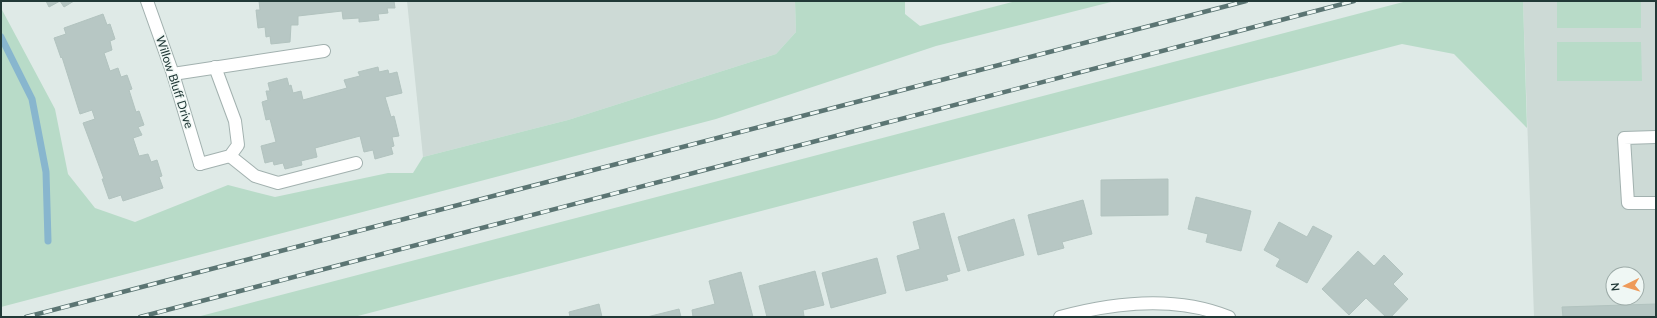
<svg xmlns="http://www.w3.org/2000/svg" width="1657" height="318" font-family="Lato,sans-serif">
  <style>
    .built { fill: #cddad6; fill-rule: evenodd }
    .green { fill: #b8dbc8 }
    .lines { fill: none; stroke-linecap: round; stroke-linejoin: round }
    .stream { stroke: #88b6ce; stroke-width: 7 }
    .building { fill: #b7c7c4; stroke: #b2c3bf }
    .lane-casing { stroke: #a2b1af; stroke-width: 14 }
    .street-casing { stroke: #a2b1af; stroke-width: 14 }
    .lane { stroke: #fff; stroke-width: 12 }
    .street { stroke: #fff; stroke-width: 12 }
    .rail-casing { stroke: #5b7573; stroke-width: 4.5 }
    .rail { stroke: #eff7f4; stroke-width: 3; stroke-dasharray: 9; stroke-linecap: butt }
    .labels { text-anchor: middle; dominant-baseline: central; stroke-width: 3; stroke-linejoin: round; paint-order: stroke }
    .street-label { font-size: 12px; fill: #213937; stroke: #eff7f4 }
  </style>
  <rect width="100%" height="100%" fill="#dfeae7"/>
  <g class="built">
    <path d="M407,1h388l1,31 -20,22 -208,66 -145,37z"/>
    <path d="M1523,1h133v316h-122zM1613,274h24v24h-24z"/>
  </g>
  <g class="green">
    <path d="M795,1h110v13l15,12 96,-25h99l-179,45 -220,73 -715,188v-299l54,101 13,65 27,34 40,14 93,-37 47,12 113,-24h25l10,-16 145,-37 208,-66 20,-22z"/>
    <path d="M1407,1h116l4,127 -73,-74 -52,-10 -1048,273h-157z"/>
    <rect x="1557" y="1" width="84" height="27"/>
    <path d="M1557,42h84l1,39h-85z"/>
  </g>
  <g class="lines">
    <path class="stream" d="M1,37l31,62 14,73 2,69"/>
  </g>
  <g class="building">
    <path d="M46,1h14l-11,6z"/>
    <path d="M60,1h14l-10,6z"/>
    <path d="M259,1h135l1,7h-8l1,5 -10,1 1,6 -20,2v-4l-16,1 -1,-8 -44,5v9h-7l-1,17 -19,2 -1,-8 -4,1 -1,-10 -7,1 -2,-18h4z"/>
    <path d="M103,14l4,11 3,-1 5,15 -5,2 2,9 -8,3 6,18 8,-3 3,9 6,-2 5,14 -3,1 7,22 3,-1 5,14 -6,2 4,8 -9,3 6,18 9,-2 3,8 6,-2 5,16 -3,1 4,11 -40,13 -2,-6 -12,4 -7,-20h2l-21,-56 12,-4 -3,-9 -12,4 -18,-57 -1,1 -7,-20 12,-4 -2,-6z"/>
    <path d="M378,67l1,5 9,-2 1,4 8,-2 5,21 -17,4 6,20 3,-1 5,20 -7,1 2,9 -3,1 2,7 -18,5 -2,-9 -9,2 -4,-16 -45,12 2,9 -16,4 1,4 -17,4 -2,-6 -9,2 -1,-4 -8,2 -4,-17 15,-4 -6,-23 -4,1 -4,-18 6,-2 -2,-9h4l-2,-8 19,-5 2,8 2,-1 2,8 8,-2 2,9 44,-12 -3,-8 16,-4 -2,-4z"/>
    <path d="M1168,179v36l-67,1v-36z"/>
    <path d="M1196,197l55,14 -10,40 -35,-9 2,-8 -20,-5z"/>
    <path d="M1083,200l9,34 -30,8 2,6 -26,7 -10,-40z"/>
    <path d="M944,213l16,58 -14,4 2,5 -42,11 -9,-35 23,-7 -7,-27z"/>
    <path d="M1014,219l10,36 -56,16 -10,-34z"/>
    <path d="M1279,222l28,15 6,-11 19,10 -25,47 -31,-17 4,-7 -16,-9z"/>
    <path d="M1358,251l16,15 10,-11 19,19 -10,10 15,15 -17,18h-5l-20,-19 -17,17 -27,-26z"/>
    <path d="M877,258l9,35 -55,15 -9,-35z"/>
    <path d="M815,271l9,34 -21,5 1,6 -3,1h-34l-8,-31z"/>
    <path d="M741,272l12,45h-60l-1,-7 23,-6 -6,-23z"/>
    <path d="M599,304l3,13h-32l-1,-5z"/>
    <path d="M1656,304v13h-93l-1,-10z"/>
    <path d="M679,309l2,8h-34z"/>
  </g>
  <g class="lines">
    <g class="lane-casing">
      <g id="lane">
        <path d="M173,74l151,-23"/>
        <path d="M1656,137l-32,1 4,65h28"/>
        <path d="M230,156l25,20 23,7 78,-20"/>
        <path d="M200,164l30,-8 8,-11 -3,-24 -20,-54"/>
      </g>
    </g>
    <g class="street-casing">
      <g id="street">
        <path d="M147,1l26,73 27,90"/>
        <path d="M1060,317c55,-15 115,-22 169,0"/>
      </g>
    </g>
    <use href="#lane" class="lane"/>
    <use href="#street" class="street"/>
    <g class="rail-casing">
      <g id="rail">
        <path d="M26,317l1220,-316"/>
        <path d="M140,317l1214,-316"/>
      </g>
    </g>
    <use href="#rail" class="rail"/>
  </g>
  <g class="labels">
    <g class="street-label">
      <text transform="translate(175 82) rotate(72)">Willow Bluff Drive</text>
    </g>
  </g>
  <rect width="1657" height="318" fill="none" stroke="#213937" stroke-width="4"/>
  <g transform="translate(1625 286) rotate(265)"><circle r="19" fill="#eff7f4" stroke="#9daba8"/>
  <path d="M0-3L7 15L0 10L-7 15Z" fill="#ee9a59"/>
  <text y="-6" font-size="11" font-weight="bold" text-anchor="middle" fill="#213937">N</text>
  </g>
</svg>
